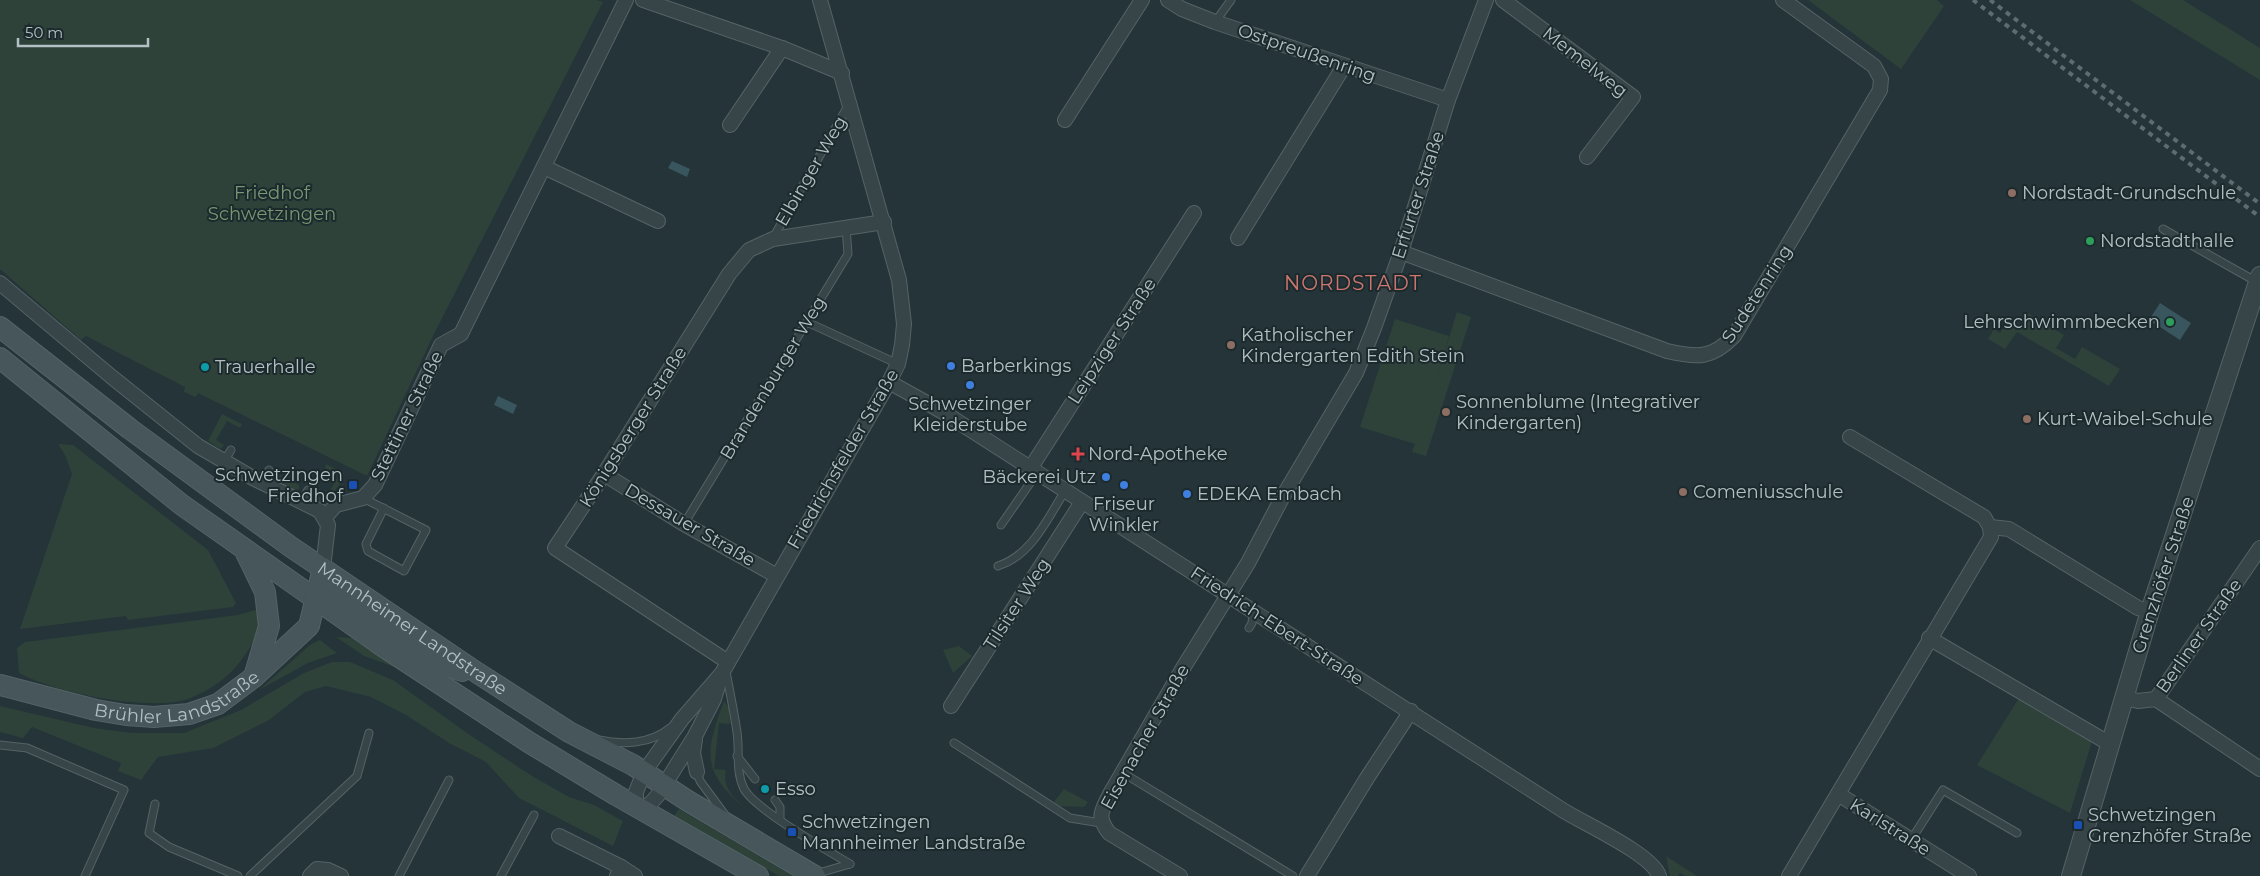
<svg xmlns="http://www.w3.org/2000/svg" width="2260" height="876" font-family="Montserrat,sans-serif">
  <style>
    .green { fill: #2e423a }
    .water { fill: #39565e }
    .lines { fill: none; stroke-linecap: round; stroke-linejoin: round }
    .service-casing { stroke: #556366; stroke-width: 9 }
    .minor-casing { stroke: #556366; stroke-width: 16 }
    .tertiary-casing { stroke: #556366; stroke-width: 20 }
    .secondary-casing { stroke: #556366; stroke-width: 22 }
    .service { stroke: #374549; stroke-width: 7 }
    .minor { stroke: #374549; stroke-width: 14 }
    .tertiary { stroke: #374549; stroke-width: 18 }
    .secondary { stroke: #46565b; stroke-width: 20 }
    .rail { stroke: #5c6c71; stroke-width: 4; stroke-dasharray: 5 5; stroke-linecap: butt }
    .education-dot { fill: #8d6e63; stroke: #1c2a2d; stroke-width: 2 }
    .leisure-dot { fill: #2e9e5b; stroke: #1c2a2d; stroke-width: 2 }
    .shop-dot { fill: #3f7fe0; stroke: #1c2a2d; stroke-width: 2 }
    .culture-dot { fill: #0f9aa8; stroke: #1c2a2d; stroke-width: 2 }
    .health-dot { fill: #e0444e; stroke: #1c2a2d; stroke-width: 2 }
    .transit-dot { fill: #1a4fb4; stroke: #1c2a2d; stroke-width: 2 }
    .labels { text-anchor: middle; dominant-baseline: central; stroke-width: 4; stroke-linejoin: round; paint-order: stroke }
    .street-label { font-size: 18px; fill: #b2c0c4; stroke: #1c2a2d }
    .park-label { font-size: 18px; fill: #789872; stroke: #1c2a2d }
    .poi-label { font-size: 18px; fill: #b2c0c4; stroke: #1c2a2d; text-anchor: start }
    .quarter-label { font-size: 20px; letter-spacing: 1px; fill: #cd7670; stroke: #1c2a2d }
  </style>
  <rect width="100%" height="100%" fill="#243438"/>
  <g class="green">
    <path d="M0,0h596l7,2 -169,332 -67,142 -159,-78 -10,-5 -2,4 -12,-5 1,-5 -99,-51 -5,4 -81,-71z"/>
    <path d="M1808,0h129l7,6 -43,63z"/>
    <path d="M2130,0h53l77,48v32z"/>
    <path d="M1457,312l14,5 -45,139 -14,-4 3,-8 -55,-17 35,-108 54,17 -15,50z"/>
    <path d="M2028,313l36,22 -8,13 19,11 7,-12 38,22 -11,17 -92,-54 -12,17 -17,-10 6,-10 6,4 8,-14 12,8z"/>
    <path d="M222,414l20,10 -2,4 -13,-7 -11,19 8,5 -3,4 -13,-8z"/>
    <path d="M58,444l15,1 135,105 28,53 -3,4 -105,13 -2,-4 -106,13 52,-155 -7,-19z"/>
    <path d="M326,464l18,9 -4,11 -16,20 -10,-6 2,-3 9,5 14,-25 -14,-7z"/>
    <path d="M274,473l25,12v5l-5,-1 -20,-10z"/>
    <path d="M259,609c2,22 -6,36 -19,53 -12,16 -30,28 -49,36 -39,15 -135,-5 -172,-25l-2,-25 8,-6 213,-27z"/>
    <path d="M336,637l16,1 45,30 -33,-12z"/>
    <path d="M320,640l17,13 -29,10 -49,27 51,-45z"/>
    <path d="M959,646l13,10 -19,17 -10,-23z"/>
    <path d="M332,662h18l43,18 74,53 65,43 37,21 25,8 29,16 -10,25 -94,-48 -33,-36 -37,-19 -43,-28 -35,-18 -45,-11 -21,6 -36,28 -56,28 -55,9 -17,23 -23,-9 3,-8 -89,-36 -9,11 -23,-6v-26l94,22 38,5h52l57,-23 63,-37z"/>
    <path d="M2019,698l74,40 -23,75 -93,-48z"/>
    <path d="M724,701l5,7 1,16 -11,-1 -5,46 12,1c-4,19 8,27 20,39 -45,-37 -41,-57 -22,-108z"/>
    <path d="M1064,789l24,13 -4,5 -24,-1 -6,-4z"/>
    <path d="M679,809l114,67h-14l-105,-60z"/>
    <path d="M1666,856l31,20h-11l-6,-3 -2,3h-8z"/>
  </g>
  <g class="water">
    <path d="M672,161l18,8 -3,8 -19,-9z"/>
    <path d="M2160,303l31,20 -11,17 -31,-20z"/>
    <path d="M498,396l19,9 -4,9 -19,-9z"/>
  </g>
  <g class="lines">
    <g class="service-casing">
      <g id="service">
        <path d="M1215,22l16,-22"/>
        <path d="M2163,229l94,53"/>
        <path d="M773,238l76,-134"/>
        <path d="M807,322l91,42"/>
        <path d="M224,461l7,-11"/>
        <path d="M263,483l6,-13"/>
        <path d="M363,498l63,32 -22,41 -36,-20 -2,-7 18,-36"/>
        <path d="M301,502l7,-12"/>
        <path d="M684,524l164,-270 -2,-27"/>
        <path d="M1001,525l36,-52"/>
        <path d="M998,566c34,-11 49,-47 67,-75"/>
        <path d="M1249,628l3,-5 1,-10"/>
        <path d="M726,672c4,20 8,40 11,60 3,20 -2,38 7,57 12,21 83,61 106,75"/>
        <path d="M599,740c24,5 52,4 71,-12"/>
        <path d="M954,743l116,75 31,5"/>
        <path d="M0,745l27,3 97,42 -39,86"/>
        <path d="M737,756l18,23"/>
        <path d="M697,772l3,9 25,34"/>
        <path d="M1123,773l170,103"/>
        <path d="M775,800l5,7v13"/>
        <path d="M155,804l-6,29 20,14 69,29"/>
        <path d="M1911,840l32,-50 74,43"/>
        <path d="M815,874l35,-10"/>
        <path d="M250,876l107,-100 12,-43"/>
        <path d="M399,876l50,-96"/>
        <path d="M501,876l33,-61"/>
      </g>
    </g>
    <g class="minor-casing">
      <g id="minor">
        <path d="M643,0l139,48 60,25"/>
        <path d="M1168,0l14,9 33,13 233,78"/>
        <path d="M1503,0l130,97 -46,60"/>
        <path d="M1065,120l77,-120"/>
        <path d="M730,125l52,-77"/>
        <path d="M544,167l114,54"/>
        <path d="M1238,238l106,-172"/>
        <path d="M1401,252l266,99c30,7 45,8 67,-15l146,-246 1,-11 -7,-13 -91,-66"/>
        <path d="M0,283l113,95 85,68 55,32 67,33 8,14 -5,43"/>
        <path d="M889,382l54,30 621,399c21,13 89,44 95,65"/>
        <path d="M1030,469l164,-256"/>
        <path d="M604,474l80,50 93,52"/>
        <path d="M325,517l11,-12 27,-7 12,-13 66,-140 20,-11 165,-334"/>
        <path d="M1990,527l19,2 129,79 12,3"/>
        <path d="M1929,638l181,106"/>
        <path d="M728,662l-173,-114 49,-74 125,-200 20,-24 24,-11 111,-17"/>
        <path d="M2125,698l13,3 18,-2 104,70"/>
        <path d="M2156,699l104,-151"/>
        <path d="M951,706l131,-204"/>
        <path d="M695,739l-2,14 4,19"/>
        <path d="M1838,794l131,82"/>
        <path d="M636,806v-14l8,-20 38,-53 40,-46 167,-291 9,-18 4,-19 2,-21 -5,-44 -79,-280"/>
        <path d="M640,809l10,-5 8,-9 37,-59 19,-37 7,-23"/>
        <path d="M559,836l62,31 -4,9"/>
        <path d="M621,867l14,9"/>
        <path d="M310,876l7,-7 11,1 13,6"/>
        <path d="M1180,876l-71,-43c-13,-17 -7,-22 1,-39l73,-126 65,-105 34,-65 74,-125 18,-45 27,-76 47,-152 38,-100"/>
        <path d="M1307,876l60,-98 44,-67"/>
        <path d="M1789,876l202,-339 -1,-10 -6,-10 -134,-80"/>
      </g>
    </g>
    <g class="tertiary-casing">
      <path id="tertiary" d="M2071,876l79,-265 110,-335"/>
    </g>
    <g class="secondary-casing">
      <g id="secondary">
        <path id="s1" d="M0,327l130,102 161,118 185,125 93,60 64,33 55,36 127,75"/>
        <path d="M0,358l182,147 202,142 146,96 86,52 142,81"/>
        <path d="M246,553l19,39 4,34 -15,51"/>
        <path d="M314,599l22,-4 98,66 28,10"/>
        <path id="s2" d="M0,685l96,25 30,5 28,2 35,-3 29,-10 36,-27 55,-51 14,-58"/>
      </g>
    </g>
    <use href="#service" class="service"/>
    <use href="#minor" class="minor"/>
    <use href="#tertiary" class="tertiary"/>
    <use href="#secondary" class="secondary"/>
    <g class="rail">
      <path d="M1973,0l287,217"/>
      <path d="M1990,0l270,204"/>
    </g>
  </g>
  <g class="education-dot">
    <circle cx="2012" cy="193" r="5"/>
    <circle cx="1231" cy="345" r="5"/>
    <circle cx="1446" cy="412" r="5"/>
    <circle cx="2027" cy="419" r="5"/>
    <circle cx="1683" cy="492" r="5"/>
  </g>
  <g class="leisure-dot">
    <circle cx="2090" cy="241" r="5"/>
    <circle cx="2170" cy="322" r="5"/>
  </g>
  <g class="shop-dot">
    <circle cx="951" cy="366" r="5"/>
    <circle cx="970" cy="385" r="5"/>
    <circle cx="1106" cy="477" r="5"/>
    <circle cx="1124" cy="485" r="5"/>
    <circle cx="1187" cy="494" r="5"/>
  </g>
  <g class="culture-dot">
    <circle cx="205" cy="367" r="5"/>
    <circle cx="765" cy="789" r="5"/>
  </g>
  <path class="health-dot" d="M1075.5 446.5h5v5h5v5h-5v5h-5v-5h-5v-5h5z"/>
  <g class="transit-dot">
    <rect x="348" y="480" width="10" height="10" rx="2.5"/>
    <rect x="2073" y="820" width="10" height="10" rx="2.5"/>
    <rect x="787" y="827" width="10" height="10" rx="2.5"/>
  </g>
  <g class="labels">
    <g class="street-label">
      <text transform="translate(1307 53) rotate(19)">Ostpreußenring</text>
      <text transform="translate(1585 62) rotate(38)">Memelweg</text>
      <text transform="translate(811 171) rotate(-60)">Elbinger Weg</text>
      <text transform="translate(1418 195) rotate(-72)">Erfurter Straße</text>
      <text transform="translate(1757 294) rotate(-57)">Sudetenring</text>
      <text transform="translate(1112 341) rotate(-57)">Leipziger Straße</text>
      <text transform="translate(773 378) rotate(-59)">Brandenburger Weg</text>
      <text transform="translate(407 416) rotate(-64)">Stettiner Straße</text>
      <text transform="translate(633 427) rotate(-58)">Königsberger Straße</text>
      <text transform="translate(843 459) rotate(-60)">Friedrichsfelder Straße</text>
      <text transform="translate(690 525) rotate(30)">Dessauer Straße</text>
      <text transform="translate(2163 575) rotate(-72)">Grenzhöfer Straße</text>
      <text transform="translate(1017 604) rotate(-57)">Tilsiter Weg</text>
      <text stroke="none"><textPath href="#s1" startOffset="511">Mannheimer Landstraße</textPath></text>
      <text transform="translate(1277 626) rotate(33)">Friedrich-Ebert-Straße</text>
      <text transform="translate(2199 636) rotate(-55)">Berliner Straße</text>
      <text stroke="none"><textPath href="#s2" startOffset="185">Brühler Landstraße</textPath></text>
      <text transform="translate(1145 737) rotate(-61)">Eisenacher Straße</text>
      <text transform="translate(1890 827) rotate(32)">Karlstraße</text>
    </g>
    <g class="park-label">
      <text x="272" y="193">Friedhof<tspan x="272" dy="21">Schwetzingen</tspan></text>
    </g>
    <g class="poi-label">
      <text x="2022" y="193">Nordstadt-Grundschule</text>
      <text x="2100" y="241">Nordstadthalle</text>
      <text x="2160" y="322" text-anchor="end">Lehrschwimmbecken</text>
      <text x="1241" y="335">Katholischer<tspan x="1241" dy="21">Kindergarten Edith Stein</tspan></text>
      <text x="961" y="366">Barberkings</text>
      <text x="215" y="367">Trauerhalle</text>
      <text x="1456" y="402">Sonnenblume (Integrativer<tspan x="1456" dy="21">Kindergarten)</tspan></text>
      <text x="970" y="404" text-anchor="middle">Schwetzinger<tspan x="970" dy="21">Kleiderstube</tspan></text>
      <text x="2037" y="419">Kurt-Waibel-Schule</text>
      <text x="1088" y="454">Nord-Apotheke</text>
      <text x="343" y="475" text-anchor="end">Schwetzingen<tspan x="343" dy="21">Friedhof</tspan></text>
      <text x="1096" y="477" text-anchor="end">Bäckerei Utz</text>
      <text x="1693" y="492">Comeniusschule</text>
      <text x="1197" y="494">EDEKA Embach</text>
      <text x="1124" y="504" text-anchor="middle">Friseur<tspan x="1124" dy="21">Winkler</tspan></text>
      <text x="775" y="789">Esso</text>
      <text x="2088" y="815">Schwetzingen<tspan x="2088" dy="21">Grenzhöfer Straße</tspan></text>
      <text x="802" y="822">Schwetzingen<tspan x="802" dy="21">Mannheimer Landstraße</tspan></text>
    </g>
    <g class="quarter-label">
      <text x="1353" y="283">NORDSTADT</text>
    </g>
  </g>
  <path d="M18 38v8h130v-8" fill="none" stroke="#b2c0c4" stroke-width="2.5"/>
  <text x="25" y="38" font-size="15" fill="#b2c0c4" stroke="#1c2a2d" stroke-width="4" paint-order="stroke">50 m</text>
</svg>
